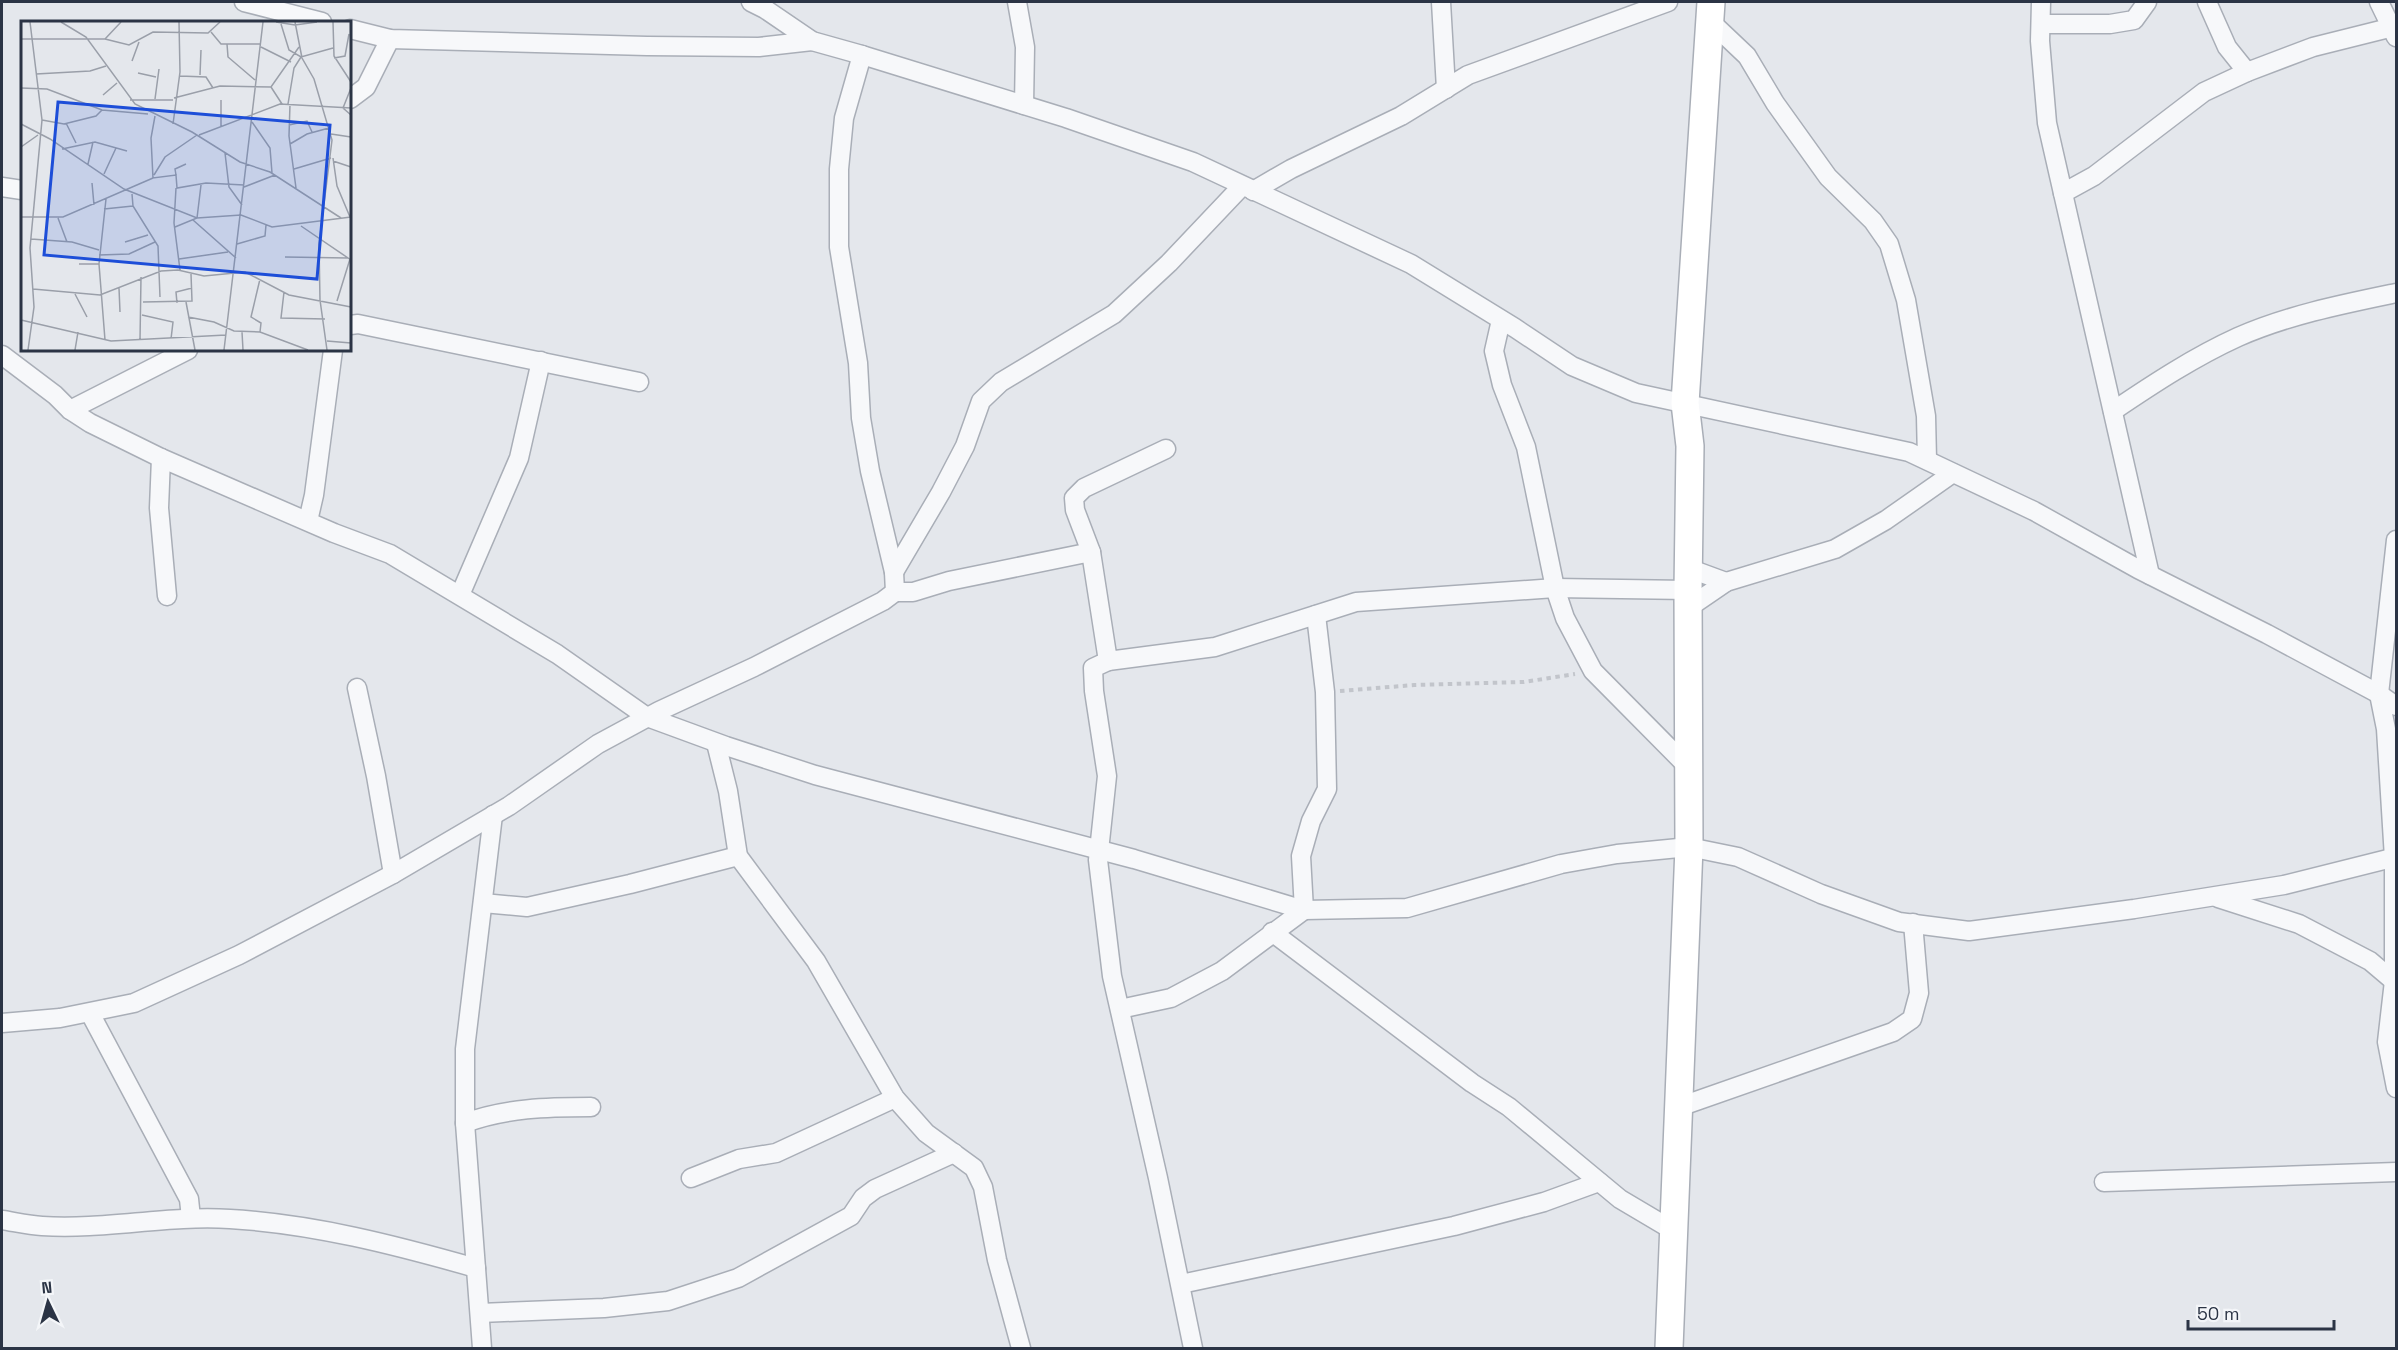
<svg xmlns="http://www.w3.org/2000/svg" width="2398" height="1350" font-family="'Space Grotesk',sans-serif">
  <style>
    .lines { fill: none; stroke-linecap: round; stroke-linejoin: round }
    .street-casing { stroke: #a9aeb7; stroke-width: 21 }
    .secondary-casing { stroke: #a9aeb7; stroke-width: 30 }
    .path { stroke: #c2c5cb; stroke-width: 4; stroke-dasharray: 4.5 4.5; stroke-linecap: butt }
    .street { stroke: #f7f8fa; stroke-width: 18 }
    .secondary { stroke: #fff; stroke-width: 27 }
    .inset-road { fill: none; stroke: #9a9fa9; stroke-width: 1.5 }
    .view { fill: #1d4ed8; fill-opacity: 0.15; stroke: #1d4ed8; stroke-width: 3 }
    .inset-edge { fill: none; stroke: #2b3445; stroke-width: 3 }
  </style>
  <rect width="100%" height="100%" fill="#e4e7ec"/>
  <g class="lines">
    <g class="street-casing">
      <g id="street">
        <path d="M244,2l78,20"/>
        <path d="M751,2l14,7 47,32 50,14 204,63 127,44 218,102 104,64 57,38 64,27 273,59 125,59 104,58 129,65 112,60 17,12"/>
        <path d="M1017,2l8,45 -1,58"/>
        <path d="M1441,2l5,87"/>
        <path d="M2041,2l-1,39 7,82 103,452"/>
        <path d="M2207,2l20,45 20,25"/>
        <path d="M2379,2l17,35"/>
        <path d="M1710,21l37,35 28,47 53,74 45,44 16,23 17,56 20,116 1,44"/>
        <path d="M2041,24h69l24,-4 13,-18"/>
        <path d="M350,29l40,10 257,7 112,1 53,-6"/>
        <path d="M862,55l-18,63 -5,51v78l19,116 3,55 9,53 24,101 1,20h18l36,-11 142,-29 17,109 107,-14 141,-45 199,-14 133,2"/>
        <path d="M350,99l16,-12 24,-48"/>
        <path d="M2,187l20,3"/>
        <path d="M1253,191l38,-22 110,-53 67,-41 200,-73"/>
        <path d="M2063,193l31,-17 110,-84 43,-20 66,-25 80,-20"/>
        <path d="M1501,320l-7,31 8,34 24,62 29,141 10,30 28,53 98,99"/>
        <path d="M350,325l8,-1 281,58"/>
        <path d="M2,355l53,40 15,15 20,13 71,35 173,75 56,21 167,100 90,63 79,29 89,29 319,84 170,51 103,-2 154,-44 56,-10 72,-7 49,10 83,37 78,28 70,9 165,-22 150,-24 112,-28"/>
        <path d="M70,410l118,-60"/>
        <path d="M2113,411c40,-27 81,-54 125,-74 50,-22 105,-33 158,-44"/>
        <path d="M161,458l-2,50 8,88"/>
        <path d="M308,521l6,-26 19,-145"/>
        <path d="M2396,540l-17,154 7,35 8,129v123l-7,61 9,46"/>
        <path d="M1091,552l-16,-42 -1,-12 10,-10 82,-39"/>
        <path d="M1688,568l38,14"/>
        <path d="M894,572l47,-80 24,-46 16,-45 20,-19 113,-68 55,-51 73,-77"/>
        <path d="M460,595l59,-137 22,-97"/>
        <path d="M1688,608l38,-26 109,-33 51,-29 67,-47"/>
        <path d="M1108,661l-15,7 1,23 13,85 -9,84 14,116 46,202 35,170"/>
        <path d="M357,688l19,88 17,98"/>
        <path d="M716,743l12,48 10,65 78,105 79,137 31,35 48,35 9,19 14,73 24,88"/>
        <path d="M2218,898l81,26 71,37 26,22"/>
        <path d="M483,903l44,4 103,-23 108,-28"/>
        <path d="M1272,932l200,151 37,24 111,92 54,32"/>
        <path d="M1120,1009l51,-11 51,-27 82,-61 -3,-54 10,-35 16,-32 -2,-97 -9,-77"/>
        <path d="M90,1013l99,186 2,19"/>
        <path d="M2,1023l58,-5 74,-15 105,-48 154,-81 116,-68 89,-62 61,-33 95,-44 129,-66 12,-9"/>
        <path d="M1679,1107l214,-75 19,-13 7,-26 -6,-70"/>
        <path d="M465,1123c40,-15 83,-16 126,-16"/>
        <path d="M691,1178l48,-19 37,-6 119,-55"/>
        <path d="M2104,1182l292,-10"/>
        <path d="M2,1220c13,2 27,5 40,6 63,4 125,-11 188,-7 84,5 165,26 246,49"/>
        <path d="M1181,1284l273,-58 90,-24 55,-20"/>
        <path d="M480,1313l124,-5 64,-7 70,-23 113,-62 12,-18 12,-9 79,-36"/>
        <path d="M482,1348l-17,-225v-74l28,-234"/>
      </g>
    </g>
    <g class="secondary-casing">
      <path id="secondary" d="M1669,1348l20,-501 -1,-257 2,-144 -5,-43 26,-401"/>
    </g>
    <path class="path" d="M1340,691l74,-6 110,-3 51,-8"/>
    <use href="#street" class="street"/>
    <use href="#secondary" class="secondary"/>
  </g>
  <g transform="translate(21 21)">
    <rect width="330" height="330" fill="#e4e7ec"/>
    <path class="inset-road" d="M40,1l25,15 49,67 57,28 48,30 30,10 71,46M255,1l19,3 22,-3M274,1l7,36 12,21 18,61 -13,104 1,56 7,50M312,1l1,34 17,26M260,3l8,26 12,7 32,-9M190,11l10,12h40M0,18h84l16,-17M84,18l24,6 24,-13 55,1 12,-11M206,23l1,13 27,23M240,26l30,15M313,37l11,-2 4,-22M111,40l7,-19M117,52l18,4M15,53l54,-3 16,-5M179,54l1,-25M159,55l26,1 7,11M250,66l11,17M0,67l26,1 55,21 46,4M330,67l-8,20 8,7M82,74l14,-12M153,77l46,-12 51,1 28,-40M134,78l4,-30M109,79h43M267,83l6,-36 7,-11M269,83l-1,32 7,52M134,95l-4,22 2,40 23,-3 1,13 29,-5 38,2M21,99l22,4 32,-8 6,-6M231,101l18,26 2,25M45,102l10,20M0,103l29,15 74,50 73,29 44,-3 31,12 79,-10M152,103l7,-52 -1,-50M268,104l18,-4 5,11M200,105v-26M310,113l20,3M178,114l81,-31 71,4M269,123l17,-10 22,-6M0,126l17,-12M41,128l33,-7 32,9M204,132l4,34 13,18M312,137l4,28 13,31M312,140l18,6M67,143l5,-22M273,148l37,-11M83,153l12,-26M133,154l11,-18 32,-22M155,154l-1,-6 11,-5M71,162l2,22M223,166l31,-12M155,167l-2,35 6,47M111,173l1,12 25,40 2,51M83,188l29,-3M0,196h42l90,-39M37,197l9,24M172,199l43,38M280,205l50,34M154,206l22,-9 4,-33M10,218l41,3 27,8M104,221l23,-7M216,223l28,-8 1,-11M78,234l30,-1 26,-12M264,236l63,1M158,238l49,-7M58,243h20M239,258l-9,38 10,6 -1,9M98,267l1,24M12,268l67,6 61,-24 17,-1 26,6 41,-4 44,23 62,12M263,271l-3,26 44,1M54,273l12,23M316,280l13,-42M122,281l49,-1 -1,-27M165,281l9,48M156,282l-1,-11 16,-4M121,294l31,7 -2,17M167,296l26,5 20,9 26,1 48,18M0,299l90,21 115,-6M221,311l1,18M84,319l-6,-76 7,-65M119,319l1,-63M306,320l24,2M7,329l6,-43 -4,-59 12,-128 -12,-98M54,329l3,-18M203,329l39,-328"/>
    <path class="view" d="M37,81l272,23 -13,154 -273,-24z"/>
    <rect width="330" height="330" class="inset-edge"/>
  </g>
  <rect width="2398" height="1350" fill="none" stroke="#2b3445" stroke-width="6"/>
  <g transform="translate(48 1302) rotate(355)" stroke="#f4f6f9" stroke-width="4.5" paint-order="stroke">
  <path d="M0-4.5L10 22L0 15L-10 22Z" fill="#2b3445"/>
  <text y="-9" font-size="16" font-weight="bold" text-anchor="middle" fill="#2b3445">N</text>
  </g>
  <path d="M2188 1320v9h146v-9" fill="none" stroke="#2b3445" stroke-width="3"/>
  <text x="2197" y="1320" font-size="18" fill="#2b3445" stroke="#f4f6f9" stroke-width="4.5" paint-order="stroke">50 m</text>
</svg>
